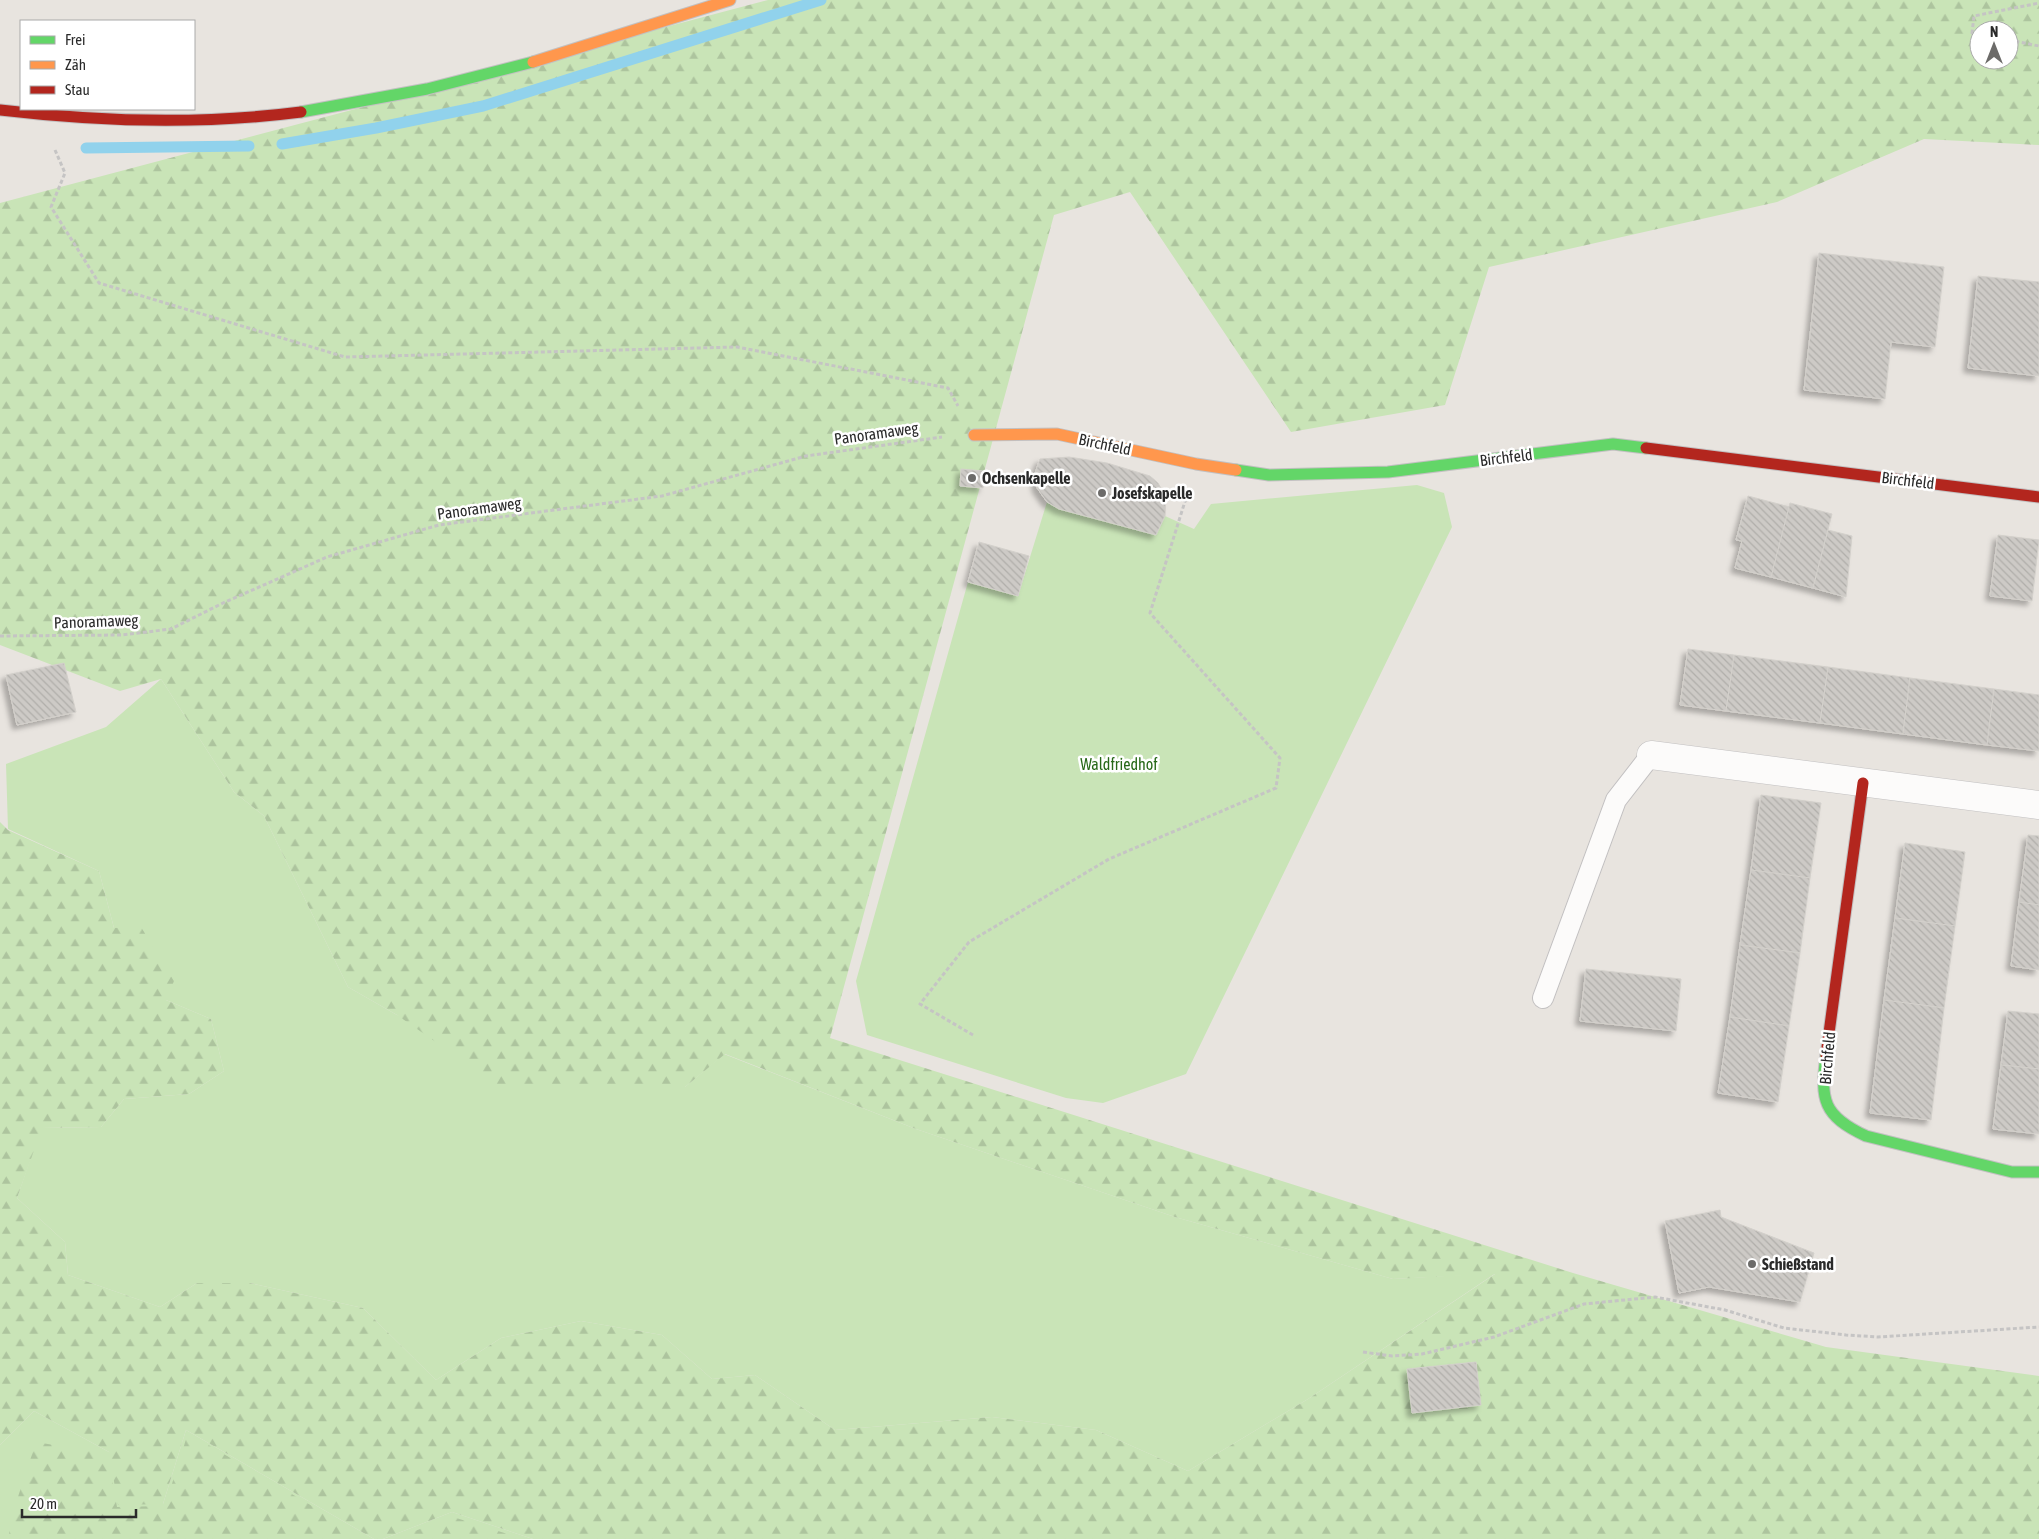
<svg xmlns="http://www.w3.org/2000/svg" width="2039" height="1539" font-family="'Asap Condensed',sans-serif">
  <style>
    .grass { fill: #c9e4b7 }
    .forest { fill: url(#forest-firs); fill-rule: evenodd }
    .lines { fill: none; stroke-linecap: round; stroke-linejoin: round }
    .stream { stroke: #91d2ec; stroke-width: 11 }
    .building { fill: url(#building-back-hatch); stroke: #d3d0cb; filter: url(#shadow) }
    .lane-casing { stroke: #c2c0c1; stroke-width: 22 }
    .street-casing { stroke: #c2c0c1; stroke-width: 29 }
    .fast-casing { stroke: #c2c0c1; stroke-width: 13 }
    .slow-casing { stroke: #c2c0c1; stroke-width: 13 }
    .jam-casing { stroke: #c2c0c1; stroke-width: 13 }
    .path { stroke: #c5c4c4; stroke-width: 3; stroke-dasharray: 4 2.5; stroke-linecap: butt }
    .lane { stroke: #fcfbfa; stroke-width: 20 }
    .street { stroke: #fcfbfa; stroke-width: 28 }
    .fast { stroke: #63d668; stroke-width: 11 }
    .slow { stroke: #ff974d; stroke-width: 11 }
    .jam { stroke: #b3261e; stroke-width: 11 }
    .poi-dot { fill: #6c6b69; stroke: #fff; stroke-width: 2 }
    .labels { text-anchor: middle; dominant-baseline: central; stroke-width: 5; stroke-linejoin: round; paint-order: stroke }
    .street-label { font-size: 16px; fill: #2a2a2a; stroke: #fff }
    .poi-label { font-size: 16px; font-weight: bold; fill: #2a2a2a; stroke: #fff; text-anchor: start }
    .park-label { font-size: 16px; fill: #276818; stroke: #fff }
  </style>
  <defs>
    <pattern id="forest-firs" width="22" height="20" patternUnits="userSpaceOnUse" patternTransform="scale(1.25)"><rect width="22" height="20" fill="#c9e4b7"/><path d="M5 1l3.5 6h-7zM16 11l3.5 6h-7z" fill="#adc49e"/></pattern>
    <pattern id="building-back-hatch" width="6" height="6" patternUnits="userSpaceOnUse" patternTransform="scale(1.25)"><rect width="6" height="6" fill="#cdcac6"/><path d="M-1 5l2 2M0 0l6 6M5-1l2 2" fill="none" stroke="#b0aeaa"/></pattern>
    <filter id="shadow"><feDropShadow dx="-4.5" dy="4.5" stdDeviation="2.5" flood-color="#0004"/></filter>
  </defs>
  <rect width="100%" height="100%" fill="#e8e4df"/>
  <g class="grass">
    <path d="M1417,485l27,8 8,34 -266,547 -83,29 -37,-5 -199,-63 -11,-54 112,-399 50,14 29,-94 118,14 29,13 17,-25z"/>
    <path d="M161,679l73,113 30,24 84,171 49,28 288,72 39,-33 192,75 259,88 218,62 103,-6 -188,126 -120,72 -92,-41 -104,-13 -157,13 -80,-55 -43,4 -50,-44 -81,-14 -80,17 -65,42 -73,-72 -113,-25h-53l-37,24 -92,-32 -3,-33 -48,-44 24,-70 60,-1 23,-28 65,-5 35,-23 -13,-52 -45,-19 -52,-72 -15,-57 -91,-42 -2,-65 100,-37z"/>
    <path d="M34,1411l75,41 54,52 23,-74 188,109h-374v-94z"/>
    <path d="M452,1512l81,27h-150z"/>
  </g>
  <g class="forest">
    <path d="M768,0h1271v145l-115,-6 -147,63 -288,65 -44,138 -154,27 -161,-240 -76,23 -224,823 743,235 253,74 213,29v163h-1506l-81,-27 -69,27h-9l-188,-109 -23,74 -45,1 -9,-53 -75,-41 -34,34v-623l8,8 91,41 15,57 27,-1 33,54 -8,19 45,19 13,52 -35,23 -65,5 -23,28 -59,1 -25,70 48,44 3,33 92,32 37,-24h53l113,25 73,72 65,-42 80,-17 81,14 50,44 43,-4 80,55 157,-13 104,13 92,41 120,-72 187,-125 -102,5 -218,-62 -259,-88 -191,-75 -40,33 -189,-3 -99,-69 -49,-28 -84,-171 -30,-24 -73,-113 -41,12 -120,-46v-442zM1979,30h30v30h-30z"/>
    <path d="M188,1433l180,106h-360l6,-30 22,-67 71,12 10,53 48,-1z"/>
    <path d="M453,1517l71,22h-131z"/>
  </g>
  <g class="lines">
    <g class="stream">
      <path d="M282,144l94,-16 107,-22 338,-106"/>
      <path d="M86,148l163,-2"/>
    </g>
  </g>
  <g class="building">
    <path d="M1819,253l125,14 -9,80 -44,-5 -6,57 -81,-9z"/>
    <path d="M1978,276l61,6v94l-71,-8z"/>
    <path d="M1069,457l38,6 43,13 8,7 8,14 -1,19 -9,19 -97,-26 -12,-7 -10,-14 -2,-15 5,-14z"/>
    <path d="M961,469l23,2 -1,17 -23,-2z"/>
    <path d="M1748,496l42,11 -19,70 -36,-9 7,-27 -6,-1z"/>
    <path d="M1790,503l42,11 -19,74 -42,-11z"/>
    <path d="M1828,530l24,6 -6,61 -33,-9z"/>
    <path d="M1998,535l41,5 -7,61 -42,-5z"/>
    <path d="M979,542l50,14 -11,40 -50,-14z"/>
    <path d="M1688,649l46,6 -8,56 -46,-6z"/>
    <path d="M1734,655l94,12 -8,56 -94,-12z"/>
    <path d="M64,663l12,49 -59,13 -11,-50z"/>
    <path d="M1828,667l82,11 -7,56 -83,-11z"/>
    <path d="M1910,678l84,11 -7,56 -84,-11z"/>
    <path d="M1994,689l45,6v56l-52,-6z"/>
    <path d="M1761,795l60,8 -11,75 -59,-8z"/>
    <path d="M2028,835l11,1v69l-20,-3z"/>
    <path d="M1905,843l60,9 -10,74 -60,-8z"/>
    <path d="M1751,870l59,8 -10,75 -60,-8z"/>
    <path d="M2019,902l20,3v65l-28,-4z"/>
    <path d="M1895,918l60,8 -11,82 -60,-8z"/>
    <path d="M1740,945l60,8 -11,73 -59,-9z"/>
    <path d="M1586,969l95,10 -5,52 -96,-10z"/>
    <path d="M1884,1000l60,8 -13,112 -61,-7z"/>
    <path d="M2008,1011l31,3v55l-38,-4z"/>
    <path d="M1730,1017l59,9 -11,76 -60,-9z"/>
    <path d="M2001,1065l38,4v65l-46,-5z"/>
    <path d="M1720,1210l1,7 93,36 -14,49 -91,-15 -30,6 -14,-72z"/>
    <path d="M1476,1362l5,43 -69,8 -5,-44z"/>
  </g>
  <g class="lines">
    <g class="lane-casing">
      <path id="lane" d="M1543,998l73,-198 35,-45"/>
    </g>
    <g class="street-casing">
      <path id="street" d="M1651,755l388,50"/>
    </g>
    <g class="fast-casing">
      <g id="fast">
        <path d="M301,112l126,-23 106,-27"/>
        <path d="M1236,470l33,5 119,-3 225,-28 33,4"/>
        <path d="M1826,1055c-6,45 -3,61 40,81l146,36h27"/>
      </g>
    </g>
    <g class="slow-casing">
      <g id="slow">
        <path d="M533,62l197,-62"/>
        <path d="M974,435l83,-1 139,30 40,6"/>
      </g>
    </g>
    <g class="jam-casing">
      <g id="jam">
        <path d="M0,110c101,12 200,15 301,2"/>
        <path d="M1646,448l393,49"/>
        <path d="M1826,1055l37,-272"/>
      </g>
    </g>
    <g class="path">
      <path d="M1979,34l-7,-1 2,-17 65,-13"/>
      <path d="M2009,40l30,6"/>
      <path d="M55,150l10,23 -14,34 48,76 246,74 392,-10 211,41 10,18"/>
      <path d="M0,636l122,-1 49,-6 52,-26 104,-46 112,-32 223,-29 144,-40 136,-19"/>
      <path d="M973,1035l-53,-31 49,-62 140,-83 167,-71 4,-30 -130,-145 37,-118"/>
      <path d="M1363,1352l29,4 30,-2 72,-17 90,-33 71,-7 70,13 59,18 62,7 32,2 161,-10"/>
    </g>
    <use href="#lane" class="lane"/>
    <use href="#street" class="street"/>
    <use href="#fast" class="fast"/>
    <use href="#slow" class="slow"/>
    <use href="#jam" class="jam"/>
  </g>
  <g class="poi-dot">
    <circle cx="972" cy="478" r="5"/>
    <circle cx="1102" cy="493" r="5"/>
    <circle cx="1752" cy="1264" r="5"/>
  </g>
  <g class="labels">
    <g class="street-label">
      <text transform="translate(876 433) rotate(-8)">Panoramaweg</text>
      <text transform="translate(1105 444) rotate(12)">Birchfeld</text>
      <text transform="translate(1506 457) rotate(-7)">Birchfeld</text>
      <text transform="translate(1908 480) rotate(7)">Birchfeld</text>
      <text transform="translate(479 508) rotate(-8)">Panoramaweg</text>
      <text transform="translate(96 621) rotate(-2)">Panoramaweg</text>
      <text transform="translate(1827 1058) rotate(-85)">Birchfeld</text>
    </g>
    <g class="poi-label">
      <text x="982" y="478">Ochsenkapelle</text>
      <text x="1112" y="493">Josefskapelle</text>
      <text x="1762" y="1264">Schießstand</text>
    </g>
    <g class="park-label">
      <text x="1119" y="764">Waldfriedhof</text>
    </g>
  </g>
  <rect x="20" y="20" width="175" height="90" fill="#ffffff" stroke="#aaaaaa"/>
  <rect x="30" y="36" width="25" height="8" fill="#63d668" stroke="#aaaaaa"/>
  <text x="65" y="45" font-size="15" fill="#2a2a2a">Frei</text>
  <rect x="30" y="61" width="25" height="8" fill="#ff974d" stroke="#aaaaaa"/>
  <text x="65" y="70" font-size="15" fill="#2a2a2a">Zäh</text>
  <rect x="30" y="86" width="25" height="8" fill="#b3261e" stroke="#aaaaaa"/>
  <text x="65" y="95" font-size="15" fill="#2a2a2a">Stau</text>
  <g transform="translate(1994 45)"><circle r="24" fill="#ffffff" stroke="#aaaaaa"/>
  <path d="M0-4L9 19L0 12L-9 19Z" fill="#6c6b69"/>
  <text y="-8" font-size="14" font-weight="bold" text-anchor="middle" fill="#2a2a2a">N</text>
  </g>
  <path d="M22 1509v8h114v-8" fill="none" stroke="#2a2a2a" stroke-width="2.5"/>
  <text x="30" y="1509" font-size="15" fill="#2a2a2a" stroke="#ffffff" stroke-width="4" paint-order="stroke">20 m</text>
</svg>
